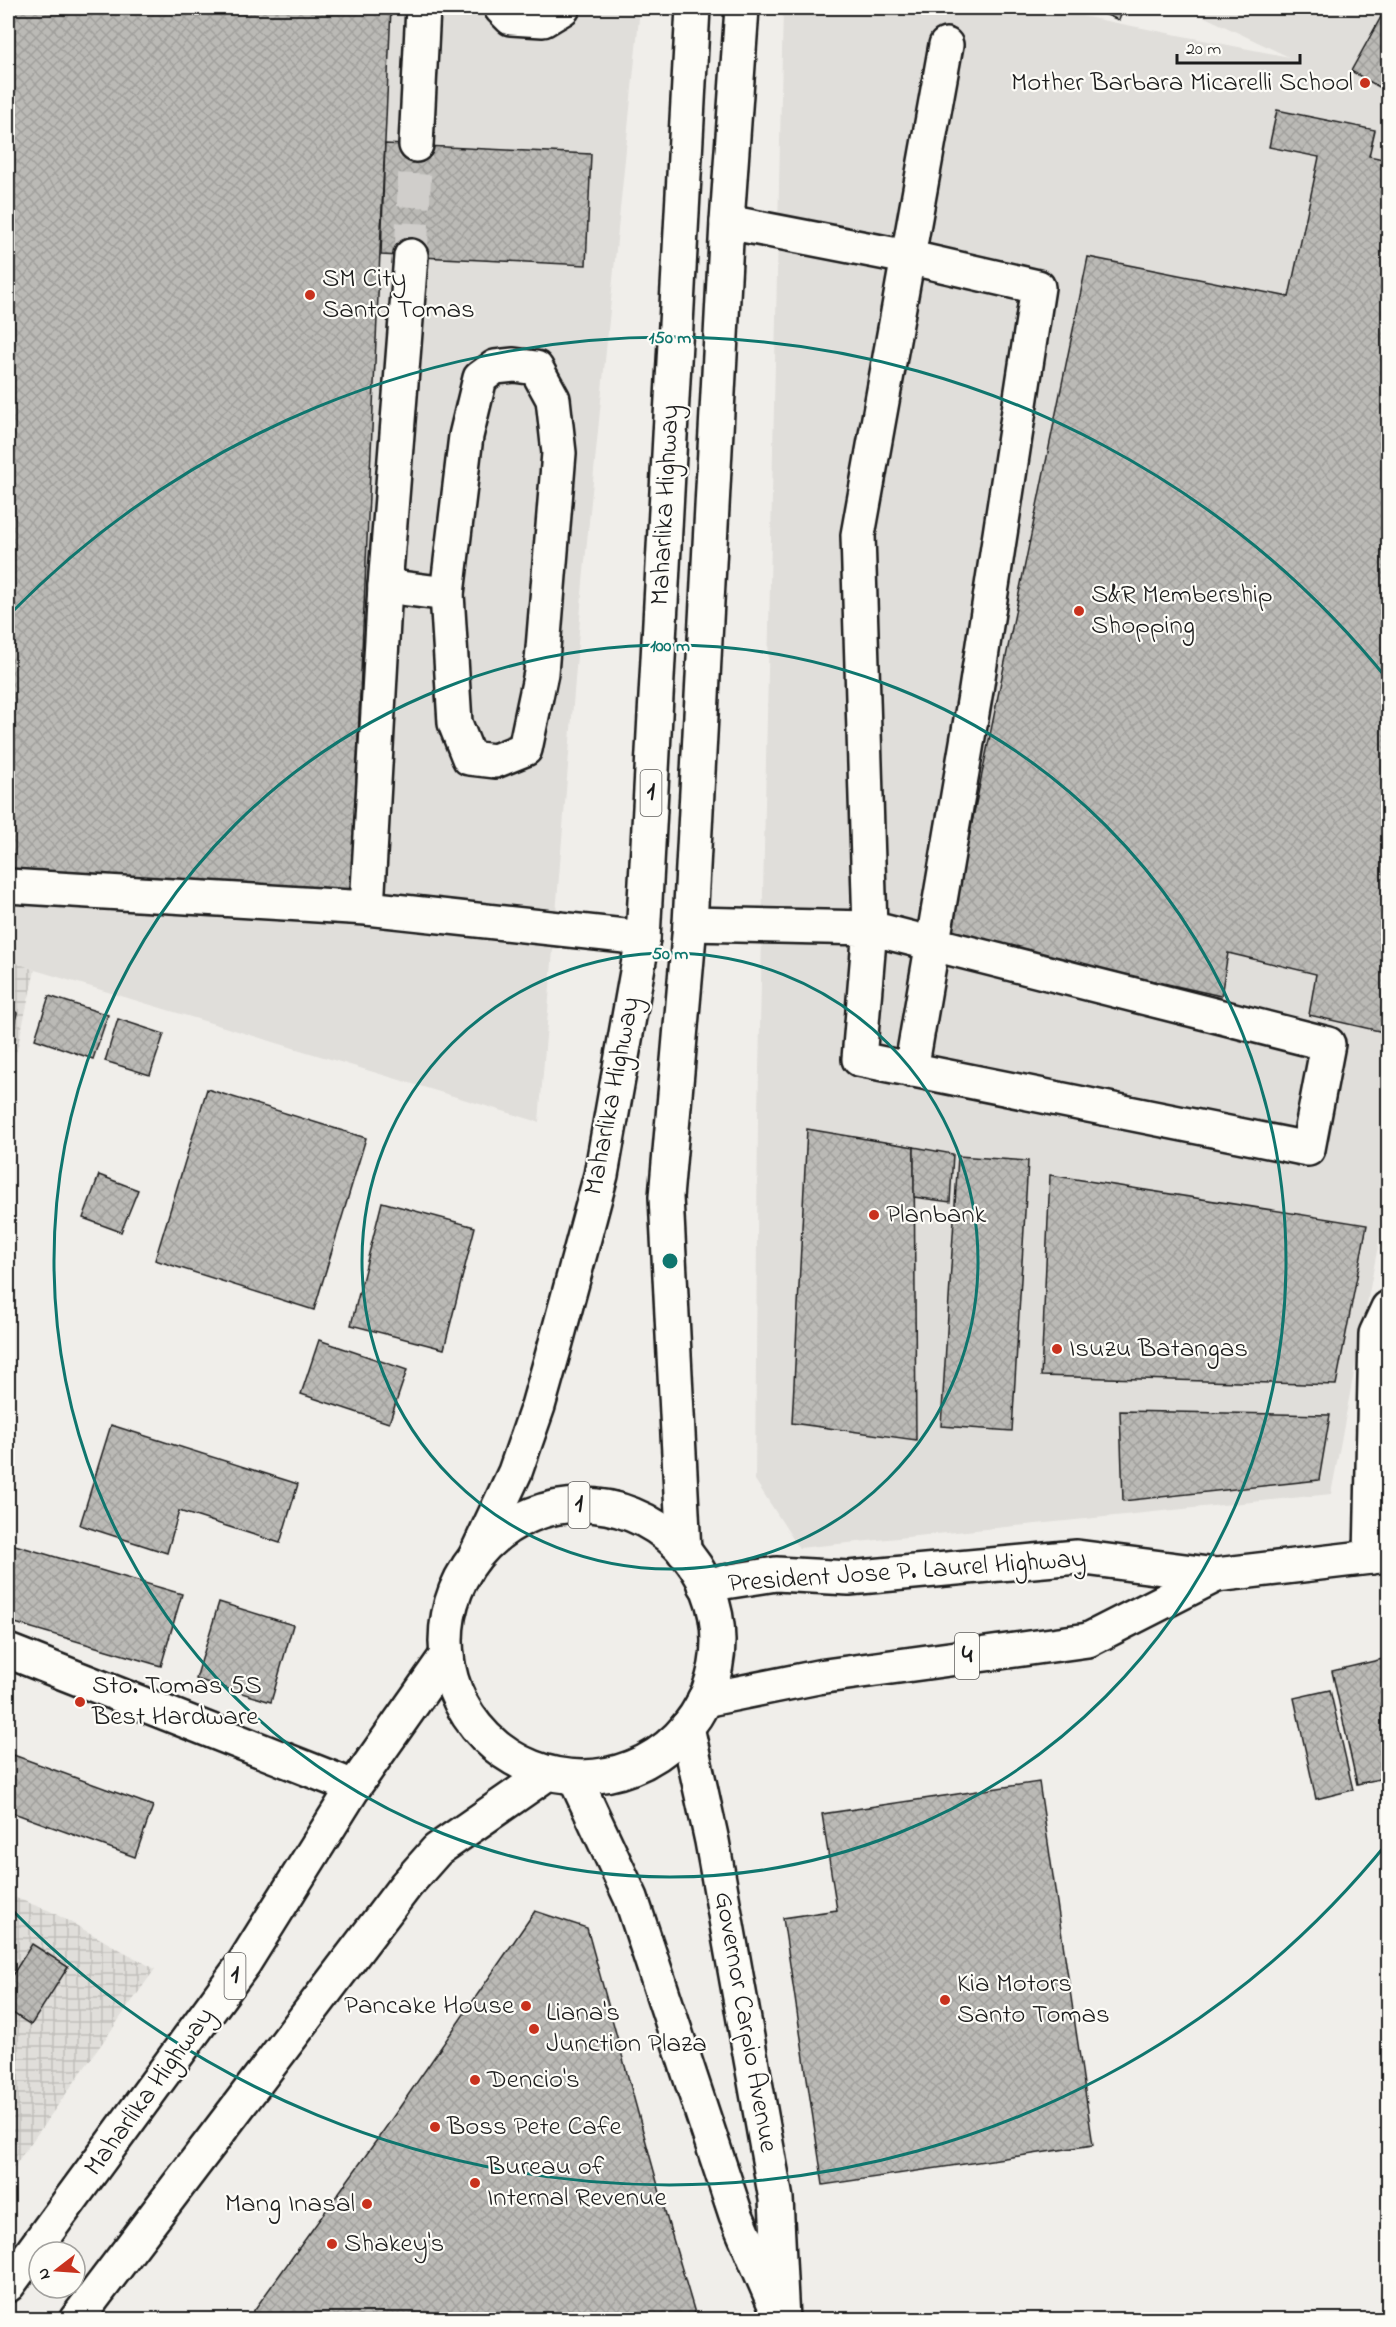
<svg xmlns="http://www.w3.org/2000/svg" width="1396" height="2327" font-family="'Indie Flower',sans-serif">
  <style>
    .built { fill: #e0deda }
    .industrial { fill: url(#industrial-grid) }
    .building { fill: url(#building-cross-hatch); stroke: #1c1c1c; stroke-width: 1.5 }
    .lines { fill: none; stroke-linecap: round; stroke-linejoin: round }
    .minor-tunnel { stroke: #d0cecb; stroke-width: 33; stroke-dasharray: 33 16; stroke-linecap: butt }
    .minor-casing { stroke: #1c1c1c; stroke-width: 38 }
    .major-casing { stroke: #1c1c1c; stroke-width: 38 }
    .highway-casing { stroke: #1c1c1c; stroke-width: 38 }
    .minor { stroke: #fdfcf7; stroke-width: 33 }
    .major { stroke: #fdfcf7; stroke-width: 33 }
    .highway { stroke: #fdfcf7; stroke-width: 33 }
    .ring { fill: none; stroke: #0f766e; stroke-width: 3 }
    .poi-dot { fill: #c8321e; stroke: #fdfcf7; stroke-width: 2 }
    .labels { text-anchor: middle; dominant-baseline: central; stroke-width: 4.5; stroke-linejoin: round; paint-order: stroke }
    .shield { fill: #fdfcf7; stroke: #605f5e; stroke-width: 1.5 }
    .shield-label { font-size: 26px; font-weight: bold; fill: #1c1c1c }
    .poi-label { font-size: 27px; fill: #1c1c1c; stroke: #fdfcf7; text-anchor: start }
    .street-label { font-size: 27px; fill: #1c1c1c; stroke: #fdfcf7 }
    .centre { fill: #0f766e; stroke: #fdfcf7; stroke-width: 3 }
    .ring-label { font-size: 18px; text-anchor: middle; font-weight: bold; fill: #0f766e; stroke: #fdfcf7; stroke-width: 4.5; stroke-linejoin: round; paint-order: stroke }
  </style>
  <defs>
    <pattern id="industrial-grid" width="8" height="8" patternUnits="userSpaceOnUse" patternTransform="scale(1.5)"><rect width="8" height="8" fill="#e0deda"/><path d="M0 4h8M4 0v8" fill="none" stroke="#c0beba"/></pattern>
    <pattern id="building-cross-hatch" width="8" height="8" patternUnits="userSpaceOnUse" patternTransform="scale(1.5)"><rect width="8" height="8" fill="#bbbab6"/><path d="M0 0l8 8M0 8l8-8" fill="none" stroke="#a09f9c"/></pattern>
  </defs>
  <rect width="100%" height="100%" fill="#f0eeea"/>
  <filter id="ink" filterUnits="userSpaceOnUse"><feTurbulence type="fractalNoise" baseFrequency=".0167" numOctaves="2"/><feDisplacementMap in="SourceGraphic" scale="12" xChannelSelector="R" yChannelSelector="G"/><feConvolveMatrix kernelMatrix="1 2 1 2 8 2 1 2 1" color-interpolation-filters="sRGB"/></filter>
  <g filter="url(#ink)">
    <g class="built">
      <path d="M8,8h632l-57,574 -44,540 -504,-152 -27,-11z"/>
      <path d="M783,8h258l248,49 -103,-49h202v1185l-57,301 -532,54 -44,-68 3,-366z"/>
    </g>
    <g class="industrial">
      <path d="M8,959l27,11 -27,119z"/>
      <path d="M8,1895l42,16 105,58 -147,206z"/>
    </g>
    <g class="building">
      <path d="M8,8h383l-40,886 -343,-22z"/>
      <path d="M1089,8h35l-5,12z"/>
      <path d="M1386,8h2v84l-37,-21z"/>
      <path d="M1277,110l98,20 -6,26 19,4v873l-79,-18 7,-41 -88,-21 -7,43 -272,-61 139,-678 201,40 30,-140 -50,-10z"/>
      <path d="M385,144l206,10 -5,111 -205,-10z"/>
      <path d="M49,996l59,19 -15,44 -58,-20z"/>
      <path d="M8,1005l9,8 -9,36z"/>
      <path d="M118,1019l46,15 -14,41 -45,-14z"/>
      <path d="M207,1089l159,49 -52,172 -159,-50z"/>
      <path d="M807,1129l107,18 2,293 -124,-17z"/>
      <path d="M914,1147l39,7 -3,48 -36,-5z"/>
      <path d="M958,1156l70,5 -16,270 -71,-5z"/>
      <path d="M99,1175l39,15 -17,42 -38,-14z"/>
      <path d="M1050,1175l317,50 -31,160 -295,-9z"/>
      <path d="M382,1202l93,25 -31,122 -93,-24z"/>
      <path d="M8,1270l5,2 -5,22z"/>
      <path d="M319,1340l88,30 -18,53 -88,-29z"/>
      <path d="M1120,1411l210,4 -11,65 -196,21z"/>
      <path d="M111,1425l187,59 -18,59 -101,-32 -12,42 -87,-28z"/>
      <path d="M8,1543l174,51 -21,72 -153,-45z"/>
      <path d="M219,1602l74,23 -22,77 -75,-23z"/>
      <path d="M1383,1659l5,24v94l-31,7 -25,-113z"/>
      <path d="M1330,1690l23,100 -37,9 -22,-101z"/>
      <path d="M8,1753l145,53 -18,51 -127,-46z"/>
      <path d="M1039,1782l54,363 -270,40 -40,-267 54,-8 -15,-96z"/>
      <path d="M535,1911l52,17 81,294 29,98h-450l137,-190z"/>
      <path d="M32,1944l36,23 -37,58 -23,-15v-28z"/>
    </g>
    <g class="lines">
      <path class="minor-tunnel" d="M411,256l5,-111"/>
      <g class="minor-casing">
        <g id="minor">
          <path d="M501,8l10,10 32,2 20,-12"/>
          <path d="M416,145l7,-137"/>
          <path d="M727,222l180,35 131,30 -62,403 -65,380"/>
          <path d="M514,365l22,3 17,31 6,54 -18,220 -16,76 -30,12 -26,-3 -14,-35 -8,-129 19,-158 14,-58 15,-11z"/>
          <path d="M385,586l62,8"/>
          <path d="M8,886l359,22 276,30"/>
          <path d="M367,908l18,-322 26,-330"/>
          <path d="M690,924l180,4 458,116 -20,105 -449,-90 11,-131 -12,-393 88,-490"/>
          <path d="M1371,1557l5,-223 12,-26"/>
          <path d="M8,1651l346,136"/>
        </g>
      </g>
      <g class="major-casing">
        <g id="major">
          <path d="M687,1727l25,114 64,358 6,121"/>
          <path d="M575,1778l56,120 105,317 38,88"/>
        </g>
      </g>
      <g class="highway-casing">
        <g id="highway">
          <circle cx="582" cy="1641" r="136"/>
          <path d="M684,1552l-18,-355 24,-273 37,-702 15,-214"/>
          <path d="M476,1555l39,-83 23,-66 17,-60 46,-171 42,-237 50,-930"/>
          <path d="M705,1585l71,-11 73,4 228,-21 139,18 172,-20"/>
          <path d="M704,1700l114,-23 270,-37 128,-65"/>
          <path d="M8,2285l236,-322 110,-176 93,-132"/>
          <path d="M76,2320l330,-435 31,-35 111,-77"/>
        </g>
      </g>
      <use href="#minor" class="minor"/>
      <use href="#major" class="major"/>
      <use href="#highway" class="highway"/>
    </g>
  </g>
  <g class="ring">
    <circle cx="670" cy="1261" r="308"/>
    <circle cx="670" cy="1261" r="616"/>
    <path d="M1388 1842A924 924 0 0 1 11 1909M11 613A924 924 0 0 1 1388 680"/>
  </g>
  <g class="poi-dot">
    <circle cx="1365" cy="83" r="6"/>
    <circle cx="310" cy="295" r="6"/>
    <circle cx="1079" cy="611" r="6"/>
    <circle cx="874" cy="1215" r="6"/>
    <circle cx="1057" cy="1349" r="6"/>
    <circle cx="80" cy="1702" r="6"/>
    <circle cx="945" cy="2000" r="6"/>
    <circle cx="526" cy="2006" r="6"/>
    <circle cx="534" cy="2029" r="6"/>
    <circle cx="475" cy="2080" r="6"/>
    <circle cx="435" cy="2127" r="6"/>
    <circle cx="475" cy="2183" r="6"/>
    <circle cx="367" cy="2204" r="6"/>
    <circle cx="332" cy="2244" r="6"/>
  </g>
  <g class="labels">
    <g class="shield">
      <rect x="640.5" y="770" width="21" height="46" rx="4.5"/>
      <rect x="568.5" y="1482" width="21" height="46" rx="4.5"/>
      <rect x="955" y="1633" width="24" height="46" rx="4.5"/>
      <rect x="224.5" y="1953" width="21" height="46" rx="4.5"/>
    </g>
    <g class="shield-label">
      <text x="651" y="793">1</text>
      <text x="579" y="1505">1</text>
      <text x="967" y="1656">4</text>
      <text x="235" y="1976">1</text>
    </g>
    <g class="poi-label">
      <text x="1353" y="83" text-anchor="end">Mother Barbara Micarelli School</text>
      <text x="322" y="279">SM City<tspan x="322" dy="31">Santo Tomas</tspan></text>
      <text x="1091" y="595">S&amp;R Membership<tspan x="1091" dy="31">Shopping</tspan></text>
      <text x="886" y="1215">Planbank</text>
      <text x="1069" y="1349">Isuzu Batangas</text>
      <text x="92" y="1686">Sto. Tomas 5S<tspan x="92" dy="31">Best Hardware</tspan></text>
      <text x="957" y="1984">Kia Motors<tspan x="957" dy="31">Santo Tomas</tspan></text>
      <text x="514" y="2006" text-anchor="end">Pancake House</text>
      <text x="546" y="2013">Liana's<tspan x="546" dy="31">Junction Plaza</tspan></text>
      <text x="487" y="2080">Dencio's</text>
      <text x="447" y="2127">Boss Pete Cafe</text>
      <text x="487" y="2167">Bureau of<tspan x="487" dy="31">Internal Revenue</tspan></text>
      <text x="355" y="2204" text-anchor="end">Mang Inasal</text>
      <text x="344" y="2244">Shakey's</text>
    </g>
    <g class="street-label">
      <text transform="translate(666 505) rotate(-87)">Maharlika Highway</text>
      <text transform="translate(613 1096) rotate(-79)">Maharlika Highway</text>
      <text transform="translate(907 1572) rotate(-4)">President Jose P. Laurel Highway</text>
      <text transform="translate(745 2022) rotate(80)">Governor Carpio Avenue</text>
      <text transform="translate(150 2092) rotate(-54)">Maharlika Highway</text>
    </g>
  </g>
  <circle cx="670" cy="1261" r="9" class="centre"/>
  <g class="ring-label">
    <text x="670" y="343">150 m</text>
    <text x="670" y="651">100 m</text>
    <text x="670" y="959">50 m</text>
  </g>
  <rect width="1396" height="2327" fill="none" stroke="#fdfcf7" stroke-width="30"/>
  <rect x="15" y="15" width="1366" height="2297" fill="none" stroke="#1c1c1c" stroke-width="2" filter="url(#ink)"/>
  <g transform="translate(57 2270) rotate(253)"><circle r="28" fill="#fdfcf7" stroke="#a3a29f" stroke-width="1.5"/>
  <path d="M0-4.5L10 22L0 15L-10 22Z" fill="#c8321e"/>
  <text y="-9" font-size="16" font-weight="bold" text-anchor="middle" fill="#1c1c1c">N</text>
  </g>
  <path d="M1177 54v9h123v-9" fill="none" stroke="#1c1c1c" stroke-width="3"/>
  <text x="1186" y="54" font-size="18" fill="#1c1c1c" stroke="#fdfcf7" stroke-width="4.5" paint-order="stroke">20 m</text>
</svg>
